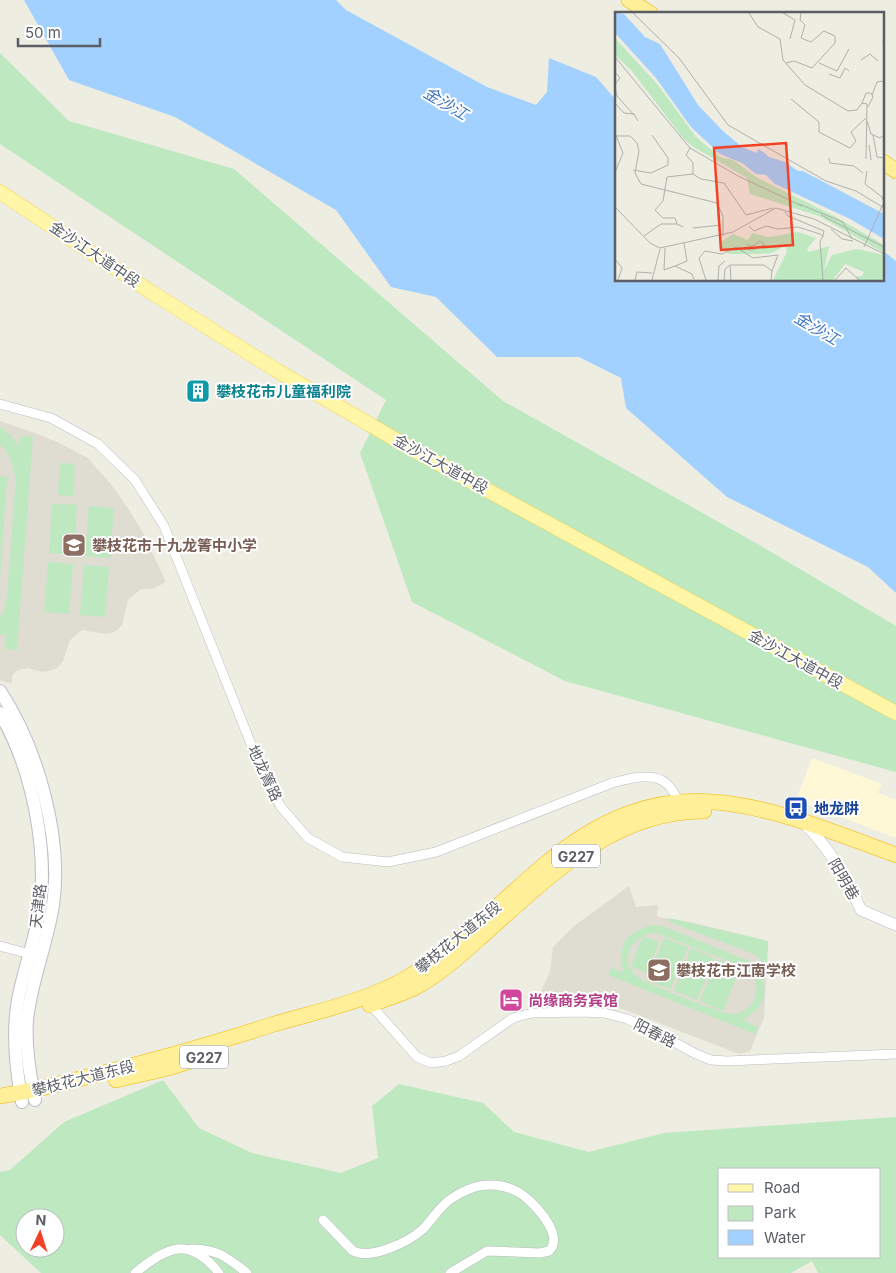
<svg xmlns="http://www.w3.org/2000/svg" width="896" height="1273" font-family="Inter,'Noto Sans SC',sans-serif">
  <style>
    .commercial { fill: #fff8d7 }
    .education { fill: #dfdcd1 }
    .green { fill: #bde8c0; fill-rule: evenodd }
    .water { fill: #a2d1ff }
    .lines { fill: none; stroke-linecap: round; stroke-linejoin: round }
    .minor-casing { stroke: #babcc2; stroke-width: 10 }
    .tertiary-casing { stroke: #babcc2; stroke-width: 12 }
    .secondary-casing { stroke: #bbbec5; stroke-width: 14 }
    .primary-casing { stroke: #f9d451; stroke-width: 15 }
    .trunk-casing { stroke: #f1b500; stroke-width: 16 }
    .minor { stroke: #fff; stroke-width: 9 }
    .tertiary { stroke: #fff; stroke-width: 11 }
    .secondary { stroke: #fff; stroke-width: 12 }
    .primary { stroke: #fff6a7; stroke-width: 14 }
    .trunk { stroke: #ffef98; stroke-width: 15 }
    .labels { text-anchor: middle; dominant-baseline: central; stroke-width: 4; stroke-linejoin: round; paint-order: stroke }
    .shield { fill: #fff; stroke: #8c8e92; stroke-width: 1 }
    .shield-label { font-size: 14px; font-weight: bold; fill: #5b5e64 }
    .street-label { font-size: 15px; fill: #5b5e64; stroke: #fff }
    .culture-label { font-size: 15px; font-weight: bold; fill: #0d838f; stroke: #fff; text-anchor: start }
    .education-label { font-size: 15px; font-weight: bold; fill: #785e54; stroke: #fff; text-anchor: start }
    .transit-label { font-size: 15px; font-weight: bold; fill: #164399; stroke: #fff; text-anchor: start }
    .hotel-label { font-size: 15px; font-weight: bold; fill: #b23c85; stroke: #fff; text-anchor: start }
    .water-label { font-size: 16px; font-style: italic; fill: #3c74c0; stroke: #fff }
    .inset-road { fill: none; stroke: #afb0ac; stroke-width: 1 }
    .view { fill: #f24225; fill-opacity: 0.15; stroke: #f24225; stroke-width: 2.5 }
    .inset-edge { fill: none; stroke: #5b5e64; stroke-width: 2.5 }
  </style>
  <rect width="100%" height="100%" fill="#eeede2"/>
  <path class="commercial" d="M812,758l70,26 -4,9 18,7v38l-100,-38z"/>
  <g class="education">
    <path d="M0,421l38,13 21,9 29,15 26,30 15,22 14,23 23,49 -13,7h-12l-13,11 -6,25 -7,7 -10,2 -23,-4 -12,10 -7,21 -6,7 -8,3 -7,1 -14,-4 -10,2 -5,4 -2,10 -11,-4z"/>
    <path d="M629,886l7,21 22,-2 -1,12 33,5 78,19 -4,77 -14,33 -11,3 -116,-45 -26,-5 -27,2 -30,-13 10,-21 3,-25 21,-21z"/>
  </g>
  <g class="green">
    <path d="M0,53l69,68 165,48 269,232 253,142 140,83v146l-331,-91 -153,-79 -52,-149 26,-53 -386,-256z"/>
    <path d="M0,426l15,14 4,6 1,-10 13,1 -16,213 -12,-1 1,-17 -6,4v-20l4,-5 3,-14 9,-118c-3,-13 -5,-25 -16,-34z"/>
    <path d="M60,463l15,1 -2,32 -15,-1z"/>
    <path d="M0,476l7,1 -7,102z"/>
    <path d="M52,504l25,1 -3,50 -25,-2z"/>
    <path d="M89,506l25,2 -4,50 -25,-2z"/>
    <path d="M48,562l25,2 -4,50 -25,-2z"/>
    <path d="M84,565l25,2 -4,50 -25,-2z"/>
    <path d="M669,918l99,23 -1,27 -10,-12 -8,-4 -80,-30z"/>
    <path d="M651,925l11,1 87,35c23,21 20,44 -6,59l15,7 -3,7 -147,-59 3,-7 13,4c-8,-25 2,-40 27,-47zM651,933l9,1 84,33c9,8 16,18 11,30 -3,10 -13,17 -23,17 -11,0 -88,-31 -96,-38 -17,-17 -5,-38 15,-43z"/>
    <path d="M643,936l16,6 -12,31 -16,-7z"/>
    <path d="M664,938l24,9 -18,42 -23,-9z"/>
    <path d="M691,948l23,10 -17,42 -23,-9z"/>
    <path d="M717,959l23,9 -17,43 -23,-10z"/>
    <path d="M163,1080l36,48 53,25 89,20 37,-15 -6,-52 27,-22 84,19 31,29 75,20 75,-19 232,-16v156h-78l-6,-12 -21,12h-750l-41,-38v-63l10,-2 54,-48zM720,1169h160v88h-160zM25,1218h30v30h-30z"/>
  </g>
  <path class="water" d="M24,0h312l10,10 141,77 49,18 11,-13 2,-34 47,19 20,23v180h266v-30l14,11v332l-28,-26 -141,-70 -101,-89 -5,-30 -42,-21h-82l-61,-60 -45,-10 -55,-77 -161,-93 -106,-37z"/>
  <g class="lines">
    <g class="minor-casing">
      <g id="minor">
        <path d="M0,404l51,14 47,26 37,36 29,46 95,238 22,43 27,31 34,19 46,5 48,-10 176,-69c15,-4 42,-12 55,1 5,4 8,11 12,17"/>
        <path d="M0,946l30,8"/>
        <path d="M369,1003l48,54 14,6 15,-2 13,-5 54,-38 19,-5 49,-1 24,1 22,6 21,9 48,26 15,6 16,1 169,-7"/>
        <path d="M323,1220l30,31c18,9 56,-9 70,-22 9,-9 15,-20 25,-28 8,-6 18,-11 27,-14 13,-4 29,-2 41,4 15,7 50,44 33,60l-9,2 -53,-2 -37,22"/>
        <path d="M192,1249c28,1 34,8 55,24"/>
        <path d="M135,1273c33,-26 53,-38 84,0"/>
      </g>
    </g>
    <g class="tertiary-casing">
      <path id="tertiary" d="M804,823c25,25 43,55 57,87l35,15"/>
    </g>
    <g class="secondary-casing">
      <g id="secondary">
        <path d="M0,691c37,56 63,147 53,214 -6,39 -22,76 -26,115 -2,26 3,54 8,80"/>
        <path d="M0,713c33,56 50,142 38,206 -5,27 -15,54 -20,81 -6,33 -2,70 4,102"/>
      </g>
    </g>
    <g class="primary-casing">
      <path id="primary" d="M0,192l151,100 125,78 134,78 486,265"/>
    </g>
    <g class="trunk-casing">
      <g id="trunk">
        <path d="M629,0l22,14"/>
        <path d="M882,161l14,10"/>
        <path d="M370,1005c15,-6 32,-11 46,-18 23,-12 47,-34 66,-51 65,-57 129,-125 222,-125"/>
        <path d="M116,1080l52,-12 51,-16"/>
        <path d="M0,1096c31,-5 61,-12 91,-20 61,-15 121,-32 180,-51 47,-14 98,-24 139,-49 49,-30 89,-73 133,-110 124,-106 217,-61 353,-11"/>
      </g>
    </g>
    <use href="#minor" class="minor"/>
    <use href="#tertiary" class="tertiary"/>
    <use href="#secondary" class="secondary"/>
    <use href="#primary" class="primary"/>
    <use href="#trunk" class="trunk"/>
  </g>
  <defs>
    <g id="building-square" transform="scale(1.25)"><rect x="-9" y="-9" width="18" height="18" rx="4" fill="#0f9aa8" stroke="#fff"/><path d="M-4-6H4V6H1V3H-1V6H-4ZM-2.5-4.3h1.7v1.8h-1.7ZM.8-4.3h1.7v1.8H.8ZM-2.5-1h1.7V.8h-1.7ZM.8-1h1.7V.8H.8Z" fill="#fff"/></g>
    <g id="school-square" transform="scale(1.25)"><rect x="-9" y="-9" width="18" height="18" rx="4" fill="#8d6e63" stroke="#fff"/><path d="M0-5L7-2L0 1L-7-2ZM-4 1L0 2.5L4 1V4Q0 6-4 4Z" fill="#fff"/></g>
    <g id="bus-square" transform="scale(1.25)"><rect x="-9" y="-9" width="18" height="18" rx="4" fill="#1a4fb4" stroke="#fff"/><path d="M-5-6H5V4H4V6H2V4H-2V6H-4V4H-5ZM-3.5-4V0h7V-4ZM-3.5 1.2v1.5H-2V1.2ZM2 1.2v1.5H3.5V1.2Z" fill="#fff"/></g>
    <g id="hotel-square" transform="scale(1.25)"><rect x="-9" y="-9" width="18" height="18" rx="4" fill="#d1479c" stroke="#fff"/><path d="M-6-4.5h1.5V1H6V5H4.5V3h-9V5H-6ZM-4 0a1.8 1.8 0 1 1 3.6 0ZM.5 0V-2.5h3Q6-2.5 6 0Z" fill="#fff"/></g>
  </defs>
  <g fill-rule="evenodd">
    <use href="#building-square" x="198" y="391"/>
    <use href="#school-square" x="74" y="545"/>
    <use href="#bus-square" x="796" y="808"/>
    <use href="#school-square" x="659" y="970"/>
    <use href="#hotel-square" x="511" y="1000"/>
  </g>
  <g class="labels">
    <g class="shield">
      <rect x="552" y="844.5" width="48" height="23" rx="4"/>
      <rect x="180" y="1045.5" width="48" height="23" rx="4"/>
    </g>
    <g class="shield-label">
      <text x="576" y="856">G227</text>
      <text x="204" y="1057">G227</text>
    </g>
    <g class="street-label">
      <text transform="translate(95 254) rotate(34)">金沙江大道中段</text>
      <text transform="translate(441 464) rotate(29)">金沙江大道中段</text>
      <text transform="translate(796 659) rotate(29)">金沙江大道中段</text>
      <text transform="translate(265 773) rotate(65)">地龙箐路</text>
      <text transform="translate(844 879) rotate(60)">阳明巷</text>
      <text transform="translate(38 906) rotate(-83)">天津路</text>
      <text transform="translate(458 937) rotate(-39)">攀枝花大道东段</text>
      <text transform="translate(655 1033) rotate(27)">阳春路</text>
      <text transform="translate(83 1078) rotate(-14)">攀枝花大道东段</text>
    </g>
    <g class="culture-label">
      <text x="216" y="391">攀枝花市儿童福利院</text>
    </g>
    <g class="education-label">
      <text x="92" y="545">攀枝花市十九龙箐中小学</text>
      <text x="676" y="970">攀枝花市江南学校</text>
    </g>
    <g class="transit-label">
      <text x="814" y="808">地龙阱</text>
    </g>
    <g class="hotel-label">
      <text x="528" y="1000">尚缘商务宾馆</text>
    </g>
    <g class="water-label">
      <text transform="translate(446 103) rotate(31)">金沙江</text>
      <text transform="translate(817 328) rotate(31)">金沙江</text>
    </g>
  </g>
  <g transform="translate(615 12)">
    <rect width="269" height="269" fill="#eeede2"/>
    <path d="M0,26l43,47 38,52 24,20 13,3 23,17 78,39 50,29v8l-65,-37 -69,-22 -3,-16 -55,-32 -9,-8 -52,-68 -16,-15zM183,220l18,6 -9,11 2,3 20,-6 -5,24 8,-15 25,-6 27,6v22l-3,3h-22l-3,-4h6l2,-4 -19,-8 -12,16h-60l14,-28 -1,-7 -14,8 -16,1h-27l-10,-8v-3l14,-9 15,6 4,-7 16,4z" fill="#bde8c0"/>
    <path d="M0,1l9,1 21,23 15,7 38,61 25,26 19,16 15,6 1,-4 4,2 7,6 16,5 13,9h5l81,43v25l-34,-20 -75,-35 -9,-9 -10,-1 -14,-11 -22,-9 -29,-27 -35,-49 -41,-45z" fill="#a2d1ff"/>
    <path class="inset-road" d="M18,1l46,45 49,67 98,56 30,10 28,17M134,1l9,14 22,12 3,21 22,25 43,26 9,-1 5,-7 5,1 -1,55M168,1l12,7 -5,19M268,27l1,20M0,45l75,91 48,28 64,30M246,48l9,-6 8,7M171,51l8,-2 18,7 23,-25v-7l-11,-5 -13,11 -10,-4 4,-13 -5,-5 1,-7M204,51l18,8 12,-22M0,60l5,6 -5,6M214,62l11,4 5,-10 4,3M0,75l2,9 17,19M257,83l5,-13 7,-1M176,87l28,23v10l31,16 6,-7 -5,-9 15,-14M0,91l9,10 10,1 4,7M247,91l4,-10h5l2,4 -5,10M252,109l4,13 9,4 4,-3M0,121l8,20 -8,19M258,123l4,22 7,1M0,124h15l7,7 2,8 -4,22 6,11 76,19 6,13v20M254,133l2,15M214,146l1,5 24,3 9,7M18,158l18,3 17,-8v-7l-16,-23M78,162l8,5 23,4 22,32 27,-7M184,192l44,18 9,17M0,195l35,36 10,5 73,-16 43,-24 38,11 70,35M170,200l3,4 36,15 -1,5M206,203l63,32M62,212l-2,-6h-12l-8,-8 8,-9 4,-24 26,-3v-11l-7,-8 4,-7M134,214l5,5 12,-5 12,3 20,-2 22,7 3,2 -3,6 3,38M78,216l28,-3M216,217l11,10 11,2M29,224l17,-12h16l6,3M69,231l3,18 -12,5 17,8 2,5M249,235l20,-45 -2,-5 -17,-13 2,-13M50,236l-1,22 11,-4M124,236l13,2 13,-5 -5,-4 -9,6 -4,-3M0,247l7,9 -4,12M115,253h34l8,6 -1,9M20,268l2,-8 15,1M37,268l8,-31M91,268l-7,-22 6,-7 17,3 14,-7 17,11 25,-3 -6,16M103,268l1,-14 6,-5M109,268l1,-11 5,-4 1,15M220,268l11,-12 13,12"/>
    <path class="view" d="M171,131l7,102 -72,5 -7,-102z"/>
    <rect width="269" height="269" class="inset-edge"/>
  </g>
  <rect x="718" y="1168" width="162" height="90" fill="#ffffff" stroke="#bdbfc1"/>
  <rect x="728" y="1184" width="25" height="8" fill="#fff6a7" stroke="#bdbfc1"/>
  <text x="764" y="1193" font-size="15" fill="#5b5e64">Road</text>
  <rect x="728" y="1206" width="25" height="15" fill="#bde8c0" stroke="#bdbfc1"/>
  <text x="764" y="1218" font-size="15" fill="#5b5e64">Park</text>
  <rect x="728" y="1230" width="25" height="15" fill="#a2d1ff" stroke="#bdbfc1"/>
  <text x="764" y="1243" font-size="15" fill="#5b5e64">Water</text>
  <g transform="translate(40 1233) rotate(4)"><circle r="24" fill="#ffffff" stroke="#bdbfc1"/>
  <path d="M0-4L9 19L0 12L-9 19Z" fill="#f24225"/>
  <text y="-8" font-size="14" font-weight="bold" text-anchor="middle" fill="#5b5e64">N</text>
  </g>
  <path d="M18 38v8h82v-8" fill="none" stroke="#5b5e64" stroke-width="2.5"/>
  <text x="25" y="38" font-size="15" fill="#5b5e64" stroke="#ffffff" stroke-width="4" paint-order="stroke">50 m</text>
</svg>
